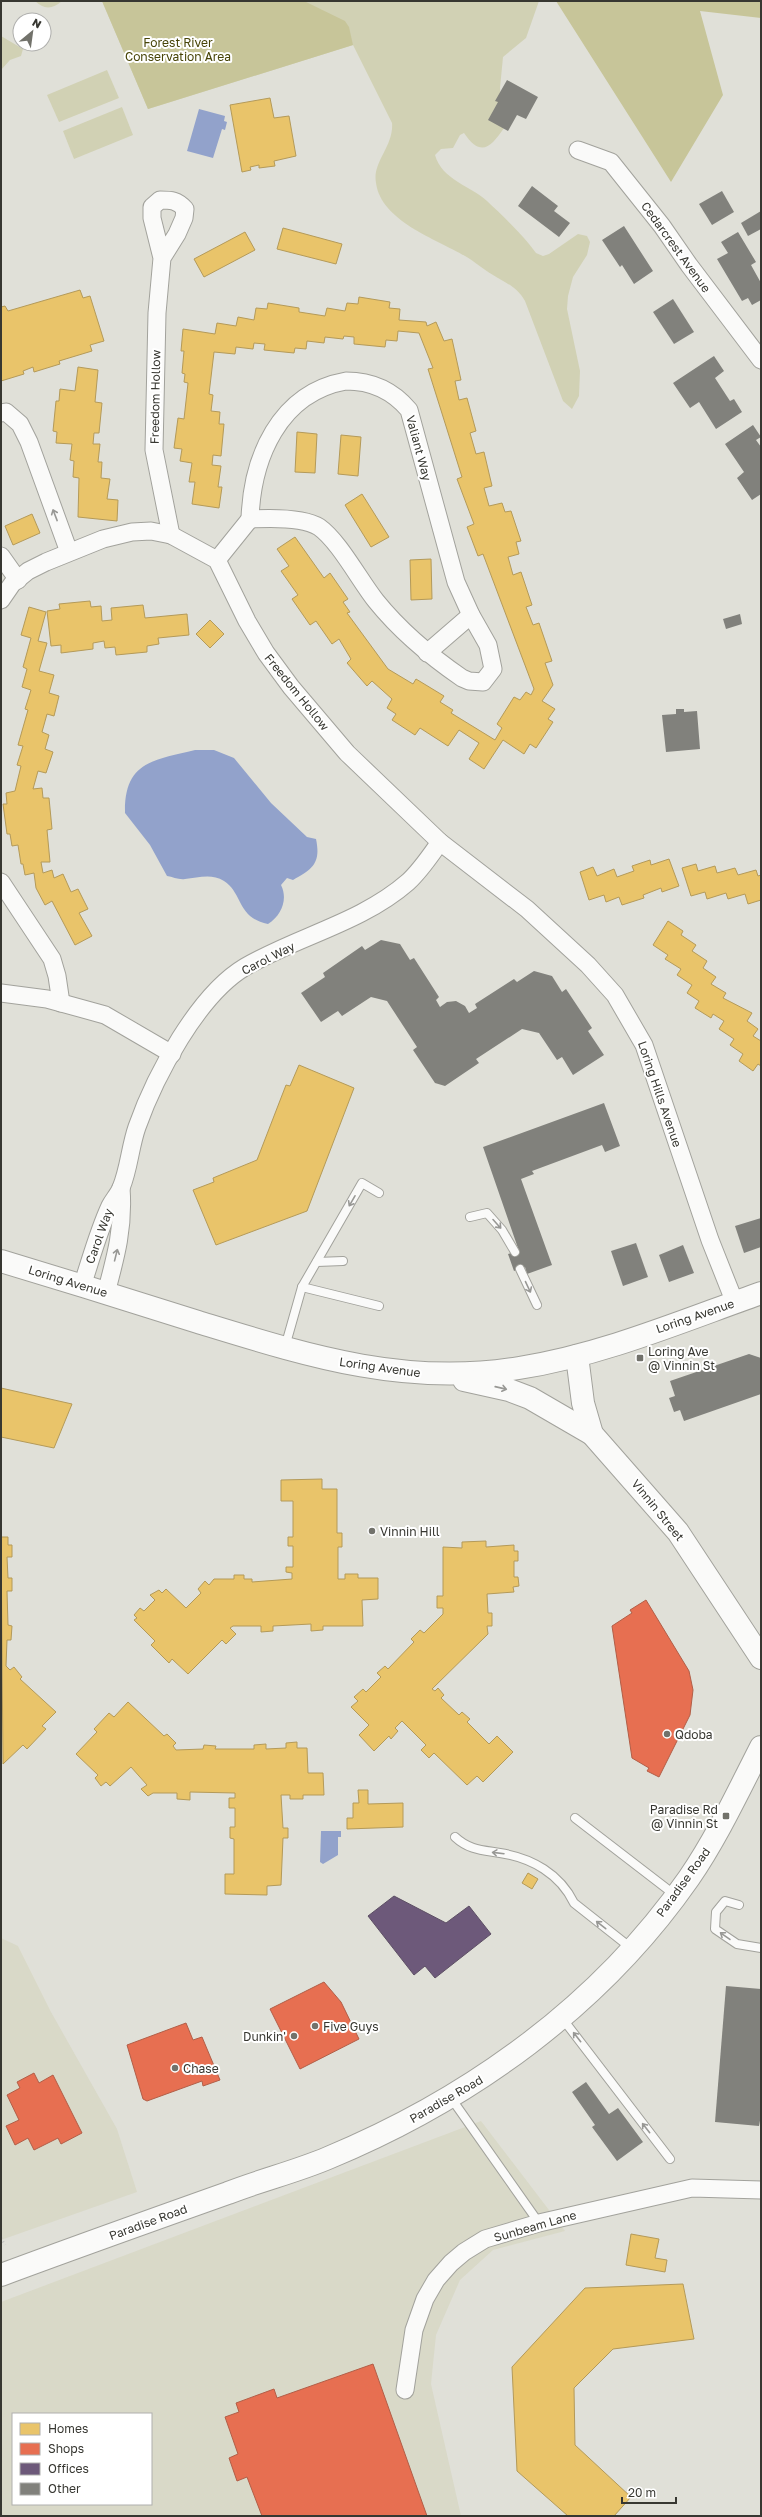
<svg xmlns="http://www.w3.org/2000/svg" width="762" height="2517" font-family="'Golos Text',sans-serif">
  <style>
    .built { fill: #d9d9c8; fill-rule: evenodd }
    .green { fill: #d1d1b4 }
    .forest { fill: #c7c599 }
    .water { fill: #92a2cb }
    .homes { fill: #e9c46a; stroke: #b49a59 }
    .shops { fill: #e76f51; stroke: #b25e47 }
    .offices { fill: #6d597a; stroke: #5d4f64 }
    .building { fill: #81817c }
    .lines { fill: none; stroke-linecap: round; stroke-linejoin: round }
    .service-casing { stroke: #a2a29c; stroke-width: 10 }
    .minor-casing { stroke: #a2a29c; stroke-width: 19 }
    .secondary-casing { stroke: #a2a29c; stroke-width: 24 }
    .trunk-casing { stroke: #a2a29c; stroke-width: 24 }
    .path { stroke: #c1c1bf; stroke-width: 2.5; stroke-dasharray: 1 3; stroke-linecap: butt }
    .service { stroke: #fafaf9; stroke-width: 8 }
    .minor { stroke: #fafaf9; stroke-width: 17 }
    .secondary { stroke: #fafaf9; stroke-width: 22 }
    .trunk { stroke: #fafaf9; stroke-width: 22 }
    .oneway { stroke: #989895 }
    .poi-dot { fill: #72726b; stroke: #fff; stroke-width: 1.5 }
    .labels { text-anchor: middle; dominant-baseline: central; stroke-width: 4; stroke-linejoin: round; paint-order: stroke }
    .park-label { font-size: 12px; fill: #474407; stroke: #fff }
    .street-label { font-size: 12px; fill: #373731; stroke: #fff }
    .poi-label { font-size: 12px; fill: #373731; stroke: #fff; text-anchor: start }
  </style>
  <rect width="100%" height="100%" fill="#e0e0d8"/>
  <g class="built">
    <path d="M1,1938l17,8 33,66 66,117 20,63 -136,48z"/>
    <path d="M481,2121l84,110 -72,19 -33,30 -24,55 -5,49 30,132h-460v-214zM13,2414h138v90h-138z"/>
  </g>
  <g class="green">
    <path d="M35,1h27c-9,8 -18,9 -27,0z"/>
    <path d="M102,1h437l-13,37 -23,19 -3,31 4,40c-13,19 -23,30 -40,5l-4,2 -7,13 -12,1 -6,6c7,25 36,31 52,46 16,15 37,35 49,52l7,3 6,-2 29,-20 9,2 3,6 -3,13 -14,22 -5,19 -1,13 13,62 -1,25 -7,13 -9,-8 -38,-100c-8,-14 -19,-18 -32,-26 -10,-6 -19,-14 -28,-19 -29,-17 -84,-35 -89,-73 -4,-21 18,-37 16,-60l-39,-78 -205,64z"/>
    <path d="M1,36l22,13 -2,7 -11,4 -9,10z"/>
    <path d="M107,70l12,28 -60,24 -12,-27z"/>
    <path d="M122,107l11,28 -59,24 -11,-28z"/>
  </g>
  <g class="forest">
    <path d="M102,1h202l41,20 4,6 4,18 -205,64z"/>
    <path d="M556,1h205v17l-61,-7 23,84 -52,87z"/>
  </g>
  <g class="water">
    <path d="M199,109l26,7 -1,5 3,1 -2,8 -3,-1 -9,29 -26,-7z"/>
    <path d="M195,750h19l20,8 37,45 36,34 9,2c5,24 -3,30 -23,41l-6,-2 -6,7c7,14 1,30 -13,39 -31,-6 -25,-31 -44,-43 -13,-8 -26,-3 -39,-2 -6,1 -12,-2 -18,-3l-17,-31 -25,-32c-1,-51 28,-53 70,-63z"/>
    <path d="M321,1831h20v6h-3v18l-15,9 -3,-2z"/>
  </g>
  <g class="homes">
    <path d="M270,98l4,20 15,-2 7,40 -22,5 1,5 -16,2v-3l-9,2 1,3 -9,2 -12,-67z"/>
    <path d="M283,228l59,16 -6,20 -59,-15z"/>
    <path d="M245,232l10,18 -51,27 -10,-18z"/>
    <path d="M80,290l3,8 7,-2 14,45 -14,4 2,6 -33,10 1,3 -26,8 -1,-5 -10,4 1,3 -23,7v-74l4,-1 3,5z"/>
    <path d="M359,297l31,5 -1,6 11,1 -1,11 27,2 1,4 9,-4 8,19 8,-2 9,41 -6,1 4,19 8,-2 9,33 -6,2 6,21 8,-2 8,34 -8,2 5,18 13,-3 3,9 6,-1 10,30 -5,1 3,12 -11,3 5,18 8,-3 11,33 -6,2 7,18 6,-2 13,38 -7,2 8,22 -11,16 13,8 -7,10 5,3 -17,26 -6,-4 -6,10 -21,-14 -19,29 -15,-10 10,-16 -20,-13 -11,16 -28,-18 -5,7 -23,-15 4,-6 -9,-6 5,-9 -20,-18 -5,5 -20,-23 4,-4 -12,-20 -7,5 -16,-23 -6,4 -18,-26 6,-4 -17,-24 8,-5 -12,-17 18,-12 29,41 6,-5 18,26 -5,3 7,10 -3,1 41,56 25,15 3,-5 28,17 -4,6 13,8 -2,3 44,27 7,-12 -5,-4 17,-27 6,3 6,-8 5,3 3,-6 -51,-135 -5,2 -11,-29 7,-3 -17,-45 5,-2 -34,-108 5,-1 -14,-35 -21,-2 -1,10 -11,-1 -1,7 -31,-3v-7l-10,-1 -1,3 -18,-2 -1,6 -17,-2 -1,8 -11,-1 -1,5 -30,-3 1,-6 -11,-1 -1,6 -17,-2 -1,7 -21,-2 -5,42 4,1 -2,16 9,1 -1,12h5l-3,32 -8,-1 -1,10 9,1 -3,21h4l-3,21 -27,-4 3,-22h-6l3,-19 -12,-2 2,-12 -8,-1 4,-30 6,1 4,-36 -4,-1 1,-8 -3,-1 2,-22h-3l2,-22 32,5 2,-11 19,3 2,-9 16,3 2,-12 11,1 1,-6 31,5v4l26,4 2,-8 18,3 2,-8 11,1z"/>
    <path d="M78,367l20,3 -3,32 7,1 -3,30h-5l-1,11h7l-2,18h4l-1,16 9,1 -3,20 11,1 -1,21 -39,-4 1,-39 -6,-1 1,-16 -4,-1 2,-16 -16,-1 1,-11 -4,-1 3,-30h3l1,-12 15,2z"/>
    <path d="M297,432l20,2 -2,39 -20,-1z"/>
    <path d="M341,435l20,2 -3,39 -20,-2z"/>
    <path d="M362,494l27,43 -18,10 -26,-42z"/>
    <path d="M32,514l8,19 -27,12 -8,-19z"/>
    <path d="M431,559l1,40 -21,1 -1,-40z"/>
    <path d="M90,601l1,6 10,-1 1,15 10,-1 -1,-12 32,-3 2,13 42,-4 2,21 -31,3 1,6 -12,2v6l-31,3 -1,-8 -10,1 -1,-7 -11,2v6l-32,4v-8l-10,1 -4,-35 13,-2 -1,-5z"/>
    <path d="M29,607l17,5 -8,29 9,2 -8,28 15,4 -5,18 10,3 -5,20 -7,-2 -5,18 7,3 -4,14 8,3 -7,21 -8,-2 -5,18 9,-1 1,10h6l3,31 -5,1 3,32h-9l2,11 9,-3 2,8 9,-4 8,18 7,-3 10,20 -9,4 13,23 -17,9 -23,-44 -7,4 -9,-17 -2,-15 -9,2 -2,-11h-2l-3,-19 -6,1 -2,-12h-3l-4,-30h4l-1,-11 9,-2 6,-25 -4,-1 6,-19 -5,-1 10,-35 -3,-1 6,-19 -9,-3 5,-18 -4,-2 8,-29 -10,-3z"/>
    <path d="M210,620l14,14 -14,14 -14,-14z"/>
    <path d="M669,859l10,27 -17,6 -1,-4 -18,7 1,3 -22,7 -3,-8 -13,5 -2,-7 -15,5 -9,-28 13,-5 4,9 17,-7 3,8 17,-6 -2,-5 18,-6 1,5z"/>
    <path d="M696,864l2,7 17,-5 2,7 18,-5 3,7 18,-5 2,6 3,-1v25l-13,4 -3,-10 -17,5 -2,-6 -19,6 -2,-7 -14,4 -9,-28z"/>
    <path d="M668,921l15,10 -2,4 15,10 -4,6 15,10 -4,7 13,9 -5,7 15,9 -3,5 29,15 -5,8 11,8 -5,7 8,5v25l-3,-2 -5,7 -14,-10 4,-7 -13,-9 4,-6 -15,-10 5,-8 -11,-7 -2,4 -16,-10 4,-7 -12,-8 5,-8 -15,-10 4,-6 -16,-10 3,-4 -15,-10z"/>
    <path d="M299,1065l55,23 -47,123 -91,34 -23,-55 21,-8 -1,-4 44,-18 29,-75 4,1z"/>
    <path d="M1,1388l71,16 -18,44 -53,-11z"/>
    <path d="M322,1479v10h15v44h5v14h-4v32h7v-5h13v4h20v21l-16,1 1,26h-40v4l-12,1v-7l-38,2v5l-12,1v-6h-28l-3,2 6,6 -10,10 -4,-4 -34,34 -16,-15 -3,4 -18,-18 4,-4 -21,-21 3,-2 -3,-3 6,-7 4,3 11,-11 -5,-5 9,-5 3,3 4,-4 20,19 15,-15 -3,-4 7,-8 4,4 5,-6h20v-4h10v4h8v3l40,-3v-6l-6,-1v-5h7v-21h-5v-9h5v-36h-12v-21z"/>
    <path d="M1,1537h7v8h4v12h-5l1,21h4v13h-5l1,34 4,1 -1,14h-4l-1,26 4,4 4,-3 8,10 -2,2 36,33 -14,14 4,3 -19,20 -4,-4 -20,19z"/>
    <path d="M486,1541v6l28,-2v6h4v10h-4v16h4l1,9 -6,1 1,5 -27,2 1,19h4v13h-5l1,8 -56,55 3,2 3,-3 6,7 -3,3 18,17 3,-3 8,7 -3,3 22,22 8,-8 16,16 -30,30 -6,-6 -10,9 -33,-32 -5,5 -8,-8 5,-5 -24,-24 -7,7 3,3 -7,8 -2,-3 -15,15 -15,-16 10,-10 -18,-18 7,-6 -4,-4 9,-8 3,3 15,-15 -4,-4 8,-7 3,3 26,-27 -3,-3 9,-9 4,3 19,-19v-6h-6v-12h6v-49l19,1v-6z"/>
    <path d="M128,1702l36,34 3,-2 9,9 -3,3 3,4 27,-1 1,-4 12,1 -1,3h39v-4l12,-1v5l20,-1v-5l11,-1v6h10l1,25h15l1,22h-21v4h-13v-4h-9l2,33h5v10h-5l-2,47 -14,1v9l-42,-1v-20h9v-35l-4,-1v-11h5v-19h-6v-10h6v-5l-45,-1v8l-13,-1v-6h-24l-5,3 -7,-7 6,-4 -16,-18 -21,19 -4,-4 -5,4 -6,-8 3,-3 -22,-21 21,-22 -3,-3 15,-16 5,4z"/>
    <path d="M358,1790h10v14l35,-1v24l-56,2v-11h6v-15h6z"/>
    <path d="M528,1873l10,6 -6,10 -10,-6z"/>
    <path d="M631,2234l28,5 -4,19 12,2 -2,12 -39,-7z"/>
    <path d="M683,2284l11,55 -81,10 -39,39 1,57 56,52 -17,19h-46l-51,-45 -5,-104 73,-79z"/>
  </g>
  <g class="shops">
    <path d="M646,1600l43,71 4,19 -3,25 -31,62 -12,-6 2,-3 -17,-10 -20,-132 20,-13 -2,-3z"/>
    <path d="M324,1982l17,20 18,37 -59,30 -30,-60z"/>
    <path d="M186,2023l7,17 9,-3 18,43 -17,6 -1,-5 -55,20 -4,-2 -16,-54z"/>
    <path d="M34,2073l5,10 14,-8 29,58 -21,11 -3,-6 -24,12 -6,-12 -13,7 -9,-19 13,-6 -12,-25 13,-7 -3,-6z"/>
    <path d="M373,2364l54,152h-165l-15,-39 -10,4 -8,-23 9,-4 -13,-37 14,-5 -3,-9 38,-14 3,9z"/>
  </g>
  <path class="offices" d="M394,1896l52,27 23,-17 22,28 -56,44 -10,-12 -11,9 -46,-59z"/>
  <g class="building">
    <path d="M507,80l31,17 -12,22 -9,-4 -9,16 -20,-11 10,-18 -3,-1z"/>
    <path d="M532,186l26,20 -4,5 16,12 -11,14 -41,-31z"/>
    <path d="M722,191l12,21 -22,13 -13,-21z"/>
    <path d="M761,211v18l-13,7 -7,-13z"/>
    <path d="M624,226l29,45 -19,13 -12,-19 -2,2 -18,-27z"/>
    <path d="M738,232l18,30 -5,3 10,18v17l-9,5 -4,-7 -6,3 -25,-42 11,-6 -7,-11z"/>
    <path d="M673,299l21,33 -20,12 -21,-32z"/>
    <path d="M714,356l10,15 -9,7 15,23 4,-2 8,13 -26,17 -17,-27 -9,6 -17,-25z"/>
    <path d="M753,425l8,12 -5,3 5,7v47l-9,6 -15,-22 7,-6 -19,-28z"/>
    <path d="M740,614l2,10 -16,5 -3,-10z"/>
    <path d="M676,709h8v3l13,-1 3,38 -34,3 -4,-37 14,-1z"/>
    <path d="M381,940l19,4 10,16 4,-2 25,39 -3,3 4,7 7,-5 9,-1 9,5 4,7 8,-5 -2,-4 39,-25 3,3 17,-11 18,5 10,16 4,-3 26,39 -4,3 16,24 -31,20 -11,-18 -5,3 -18,-27 -17,-4 -46,30 3,4 -34,23 -10,-3 -22,-33 4,-3 -30,-46 -16,-4 -29,19 -4,-5 -17,11 -20,-29 24,-16 -2,-4 39,-27 3,4z"/>
    <path d="M604,1103l16,43 -15,6 -3,-7 -70,26 2,3 -13,5 31,86 -25,9 -2,-7 -11,4 -6,-17 11,-3 -36,-104z"/>
    <path d="M761,1218v29l-17,6 -9,-27z"/>
    <path d="M636,1243l12,34 -25,9 -12,-35z"/>
    <path d="M683,1245l11,28 -25,9 -10,-27z"/>
    <path d="M749,1354l12,4v36l-77,27 -4,-11 -6,2 -5,-14 6,-2 -5,-15z"/>
    <path d="M726,1986l35,3v126l-2,11 -44,-4z"/>
    <path d="M586,2082l23,32 9,-6 25,34 -26,19 -25,-34 3,-2 -23,-33z"/>
  </g>
  <g class="lines">
    <g class="service-casing">
      <g id="service">
        <path d="M470,1217l17,-4 15,17 13,22"/>
        <path d="M317,1262l26,-1"/>
        <path d="M520,1269l17,36"/>
        <path d="M302,1287l77,19"/>
        <path d="M285,1347l17,-60 60,-104 17,10"/>
        <path d="M575,1818l100,77"/>
        <path d="M455,1837c14,13 27,13 45,16 32,5 60,21 74,50l57,45"/>
        <path d="M739,1905l-14,-4 -9,11 -1,17 22,15 24,4"/>
        <path d="M562,2018l108,141"/>
        <path d="M451,2098l88,125"/>
      </g>
    </g>
    <g class="minor-casing">
      <g id="minor">
        <path d="M578,150l33,12 51,64 27,39 72,95"/>
        <path d="M162,258l15,-24 7,-16 1,-9c-8,-9 -14,-9 -25,-9l-8,7v11l10,40 -5,55 -3,137 17,85"/>
        <path d="M346,381c25,0 47,10 63,29l47,172 15,33 17,30 5,24 -10,13 -14,-1 -7,-3c-32,-22 -61,-46 -86,-77 -16,-20 -37,-60 -57,-74 -16,-10 -51,-9 -69,-8 2,-61 29,-126 96,-138z"/>
        <path d="M1,413l5,-1 14,12 9,18 40,110"/>
        <path d="M1,556l17,24"/>
        <path d="M217,560l33,-41"/>
        <path d="M1,600l11,-16 16,-13 18,-9 57,-23 29,-7 19,-1 20,4 46,25 30,61 19,32 25,34 56,66 93,89 87,67 61,56 27,30 29,50 66,195 25,63"/>
        <path d="M427,653l44,-38"/>
        <path d="M1,882l51,77 5,17 4,27"/>
        <path d="M1,993l46,6 58,16 67,39"/>
        <path d="M82,1286c9,-27 16,-54 28,-80 3,-6 8,-11 11,-18 8,-19 9,-41 16,-61 18,-51 61,-132 108,-160 53,-31 116,-44 163,-85 13,-12 22,-26 32,-40"/>
        <path d="M106,1293c10,-37 18,-66 15,-105"/>
        <path d="M405,2390l9,-60 11,-31 11,-19 15,-17 13,-11 21,-13 54,-16 153,-35 69,2"/>
      </g>
    </g>
    <g class="secondary-casing">
      <g id="secondary">
        <path d="M1,1261c66,20 131,40 197,61 108,33 206,65 321,46 83,-13 163,-47 242,-75"/>
        <path d="M577,1356l6,47 9,31 86,98 83,126"/>
        <path d="M464,1380l45,10 21,8 62,36"/>
      </g>
    </g>
    <g class="trunk-casing">
      <path id="trunk" d="M1,2275c75,-28 151,-55 227,-82 33,-13 67,-21 100,-35 142,-59 272,-152 361,-280 28,-41 49,-86 72,-131"/>
    </g>
    <path class="path" d="M1,2238l4,7"/>
    <use href="#service" class="service"/>
    <use href="#minor" class="minor"/>
    <use href="#secondary" class="secondary"/>
    <use href="#trunk" class="trunk"/>
  </g>
  <defs><path id="oneway-shaft" d="M-6 0H5M1.5-3L5.5 0L1.5 3" fill="none" stroke-width="1.6" stroke-linecap="round" stroke-linejoin="round"/></defs>
  <g class="oneway">
    <use href="#oneway-shaft" transform="translate(55 515) rotate(-111)"/>
    <use href="#oneway-shaft" transform="translate(352 1201) rotate(120)"/>
    <use href="#oneway-shaft" transform="translate(497 1224) rotate(48)"/>
    <use href="#oneway-shaft" transform="translate(116 1255) rotate(-76)"/>
    <use href="#oneway-shaft" transform="translate(528 1287) rotate(65)"/>
    <use href="#oneway-shaft" transform="translate(501 1388) rotate(13)"/>
    <use href="#oneway-shaft" transform="translate(498 1853) rotate(-173)"/>
    <use href="#oneway-shaft" transform="translate(601 1925) rotate(-142)"/>
    <use href="#oneway-shaft" transform="translate(725 1936) rotate(-145)"/>
    <use href="#oneway-shaft" transform="translate(577 2037) rotate(-128)"/>
    <use href="#oneway-shaft" transform="translate(646 2128) rotate(-128)"/>
  </g>
  <g class="poi-dot">
    <rect x="636" y="1354" width="8" height="8" rx="2"/>
    <circle cx="372" cy="1531" r="4"/>
    <circle cx="667" cy="1734" r="4"/>
    <rect x="722" y="1812" width="8" height="8" rx="2"/>
    <circle cx="315" cy="2026" r="4"/>
    <circle cx="294" cy="2036" r="4"/>
    <circle cx="175" cy="2068" r="4"/>
  </g>
  <g class="labels">
    <g class="park-label">
      <text x="178" y="42">Forest River<tspan x="178" dy="14">Conservation Area</tspan></text>
    </g>
    <g class="street-label">
      <text transform="translate(676 247) rotate(54)">Cedarcrest Avenue</text>
      <text transform="translate(155 397) rotate(-89)">Freedom Hollow</text>
      <text transform="translate(419 448) rotate(75)">Valiant Way</text>
      <text transform="translate(297 692) rotate(51)">Freedom Hollow</text>
      <text transform="translate(268 958) rotate(-27)">Carol Way</text>
      <text transform="translate(660 1094) rotate(71)">Loring Hills Avenue</text>
      <text transform="translate(99 1236) rotate(-70)">Carol Way</text>
      <text transform="translate(68 1281) rotate(17)">Loring Avenue</text>
      <text transform="translate(695 1316) rotate(-19)">Loring Avenue</text>
      <text transform="translate(380 1367) rotate(8)">Loring Avenue</text>
      <text transform="translate(658 1510) rotate(51)">Vinnin Street</text>
      <text transform="translate(683 1882) rotate(-54)">Paradise Road</text>
      <text transform="translate(446 2099) rotate(-30)">Paradise Road</text>
      <text transform="translate(148 2222) rotate(-20)">Paradise Road</text>
      <text transform="translate(535 2226) rotate(-16)">Sunbeam Lane</text>
    </g>
    <g class="poi-label">
      <text x="648" y="1351">Loring Ave<tspan x="648" dy="14">@ Vinnin St</tspan></text>
      <text x="380" y="1531">Vinnin Hill</text>
      <text x="675" y="1734">Qdoba</text>
      <text x="718" y="1809" text-anchor="end">Paradise Rd<tspan x="718" dy="14">@ Vinnin St</tspan></text>
      <text x="323" y="2026">Five Guys</text>
      <text x="286" y="2036" text-anchor="end">Dunkin'</text>
      <text x="183" y="2068">Chase</text>
    </g>
  </g>
  <rect width="762" height="2517" fill="none" stroke="#373731" stroke-width="4"/>
  <rect x="12" y="2413" width="140" height="92" fill="#ffffff" stroke="#afafad"/>
  <rect x="20" y="2423" width="20" height="12" fill="#e9c46a" stroke="#afafad"/>
  <text x="48" y="2433" font-size="12" fill="#373731">Homes</text>
  <rect x="20" y="2443" width="20" height="12" fill="#e76f51" stroke="#afafad"/>
  <text x="48" y="2453" font-size="12" fill="#373731">Shops</text>
  <rect x="20" y="2463" width="20" height="12" fill="#6d597a" stroke="#afafad"/>
  <text x="48" y="2473" font-size="12" fill="#373731">Offices</text>
  <rect x="20" y="2483" width="20" height="12" fill="#81817c" stroke="#afafad"/>
  <text x="48" y="2493" font-size="12" fill="#373731">Other</text>
  <g transform="translate(32 32) rotate(29)"><circle r="19" fill="#ffffff" stroke="#afafad"/>
  <path d="M0-3L7 15L0 10L-7 15Z" fill="#72726b"/>
  <text y="-6" font-size="11" font-weight="bold" text-anchor="middle" fill="#373731">N</text>
  </g>
  <path d="M622 2497v6h54v-6" fill="none" stroke="#373731" stroke-width="2"/>
  <text x="628" y="2497" font-size="12" fill="#373731" stroke="#ffffff" stroke-width="3" paint-order="stroke">20 m</text>
</svg>
